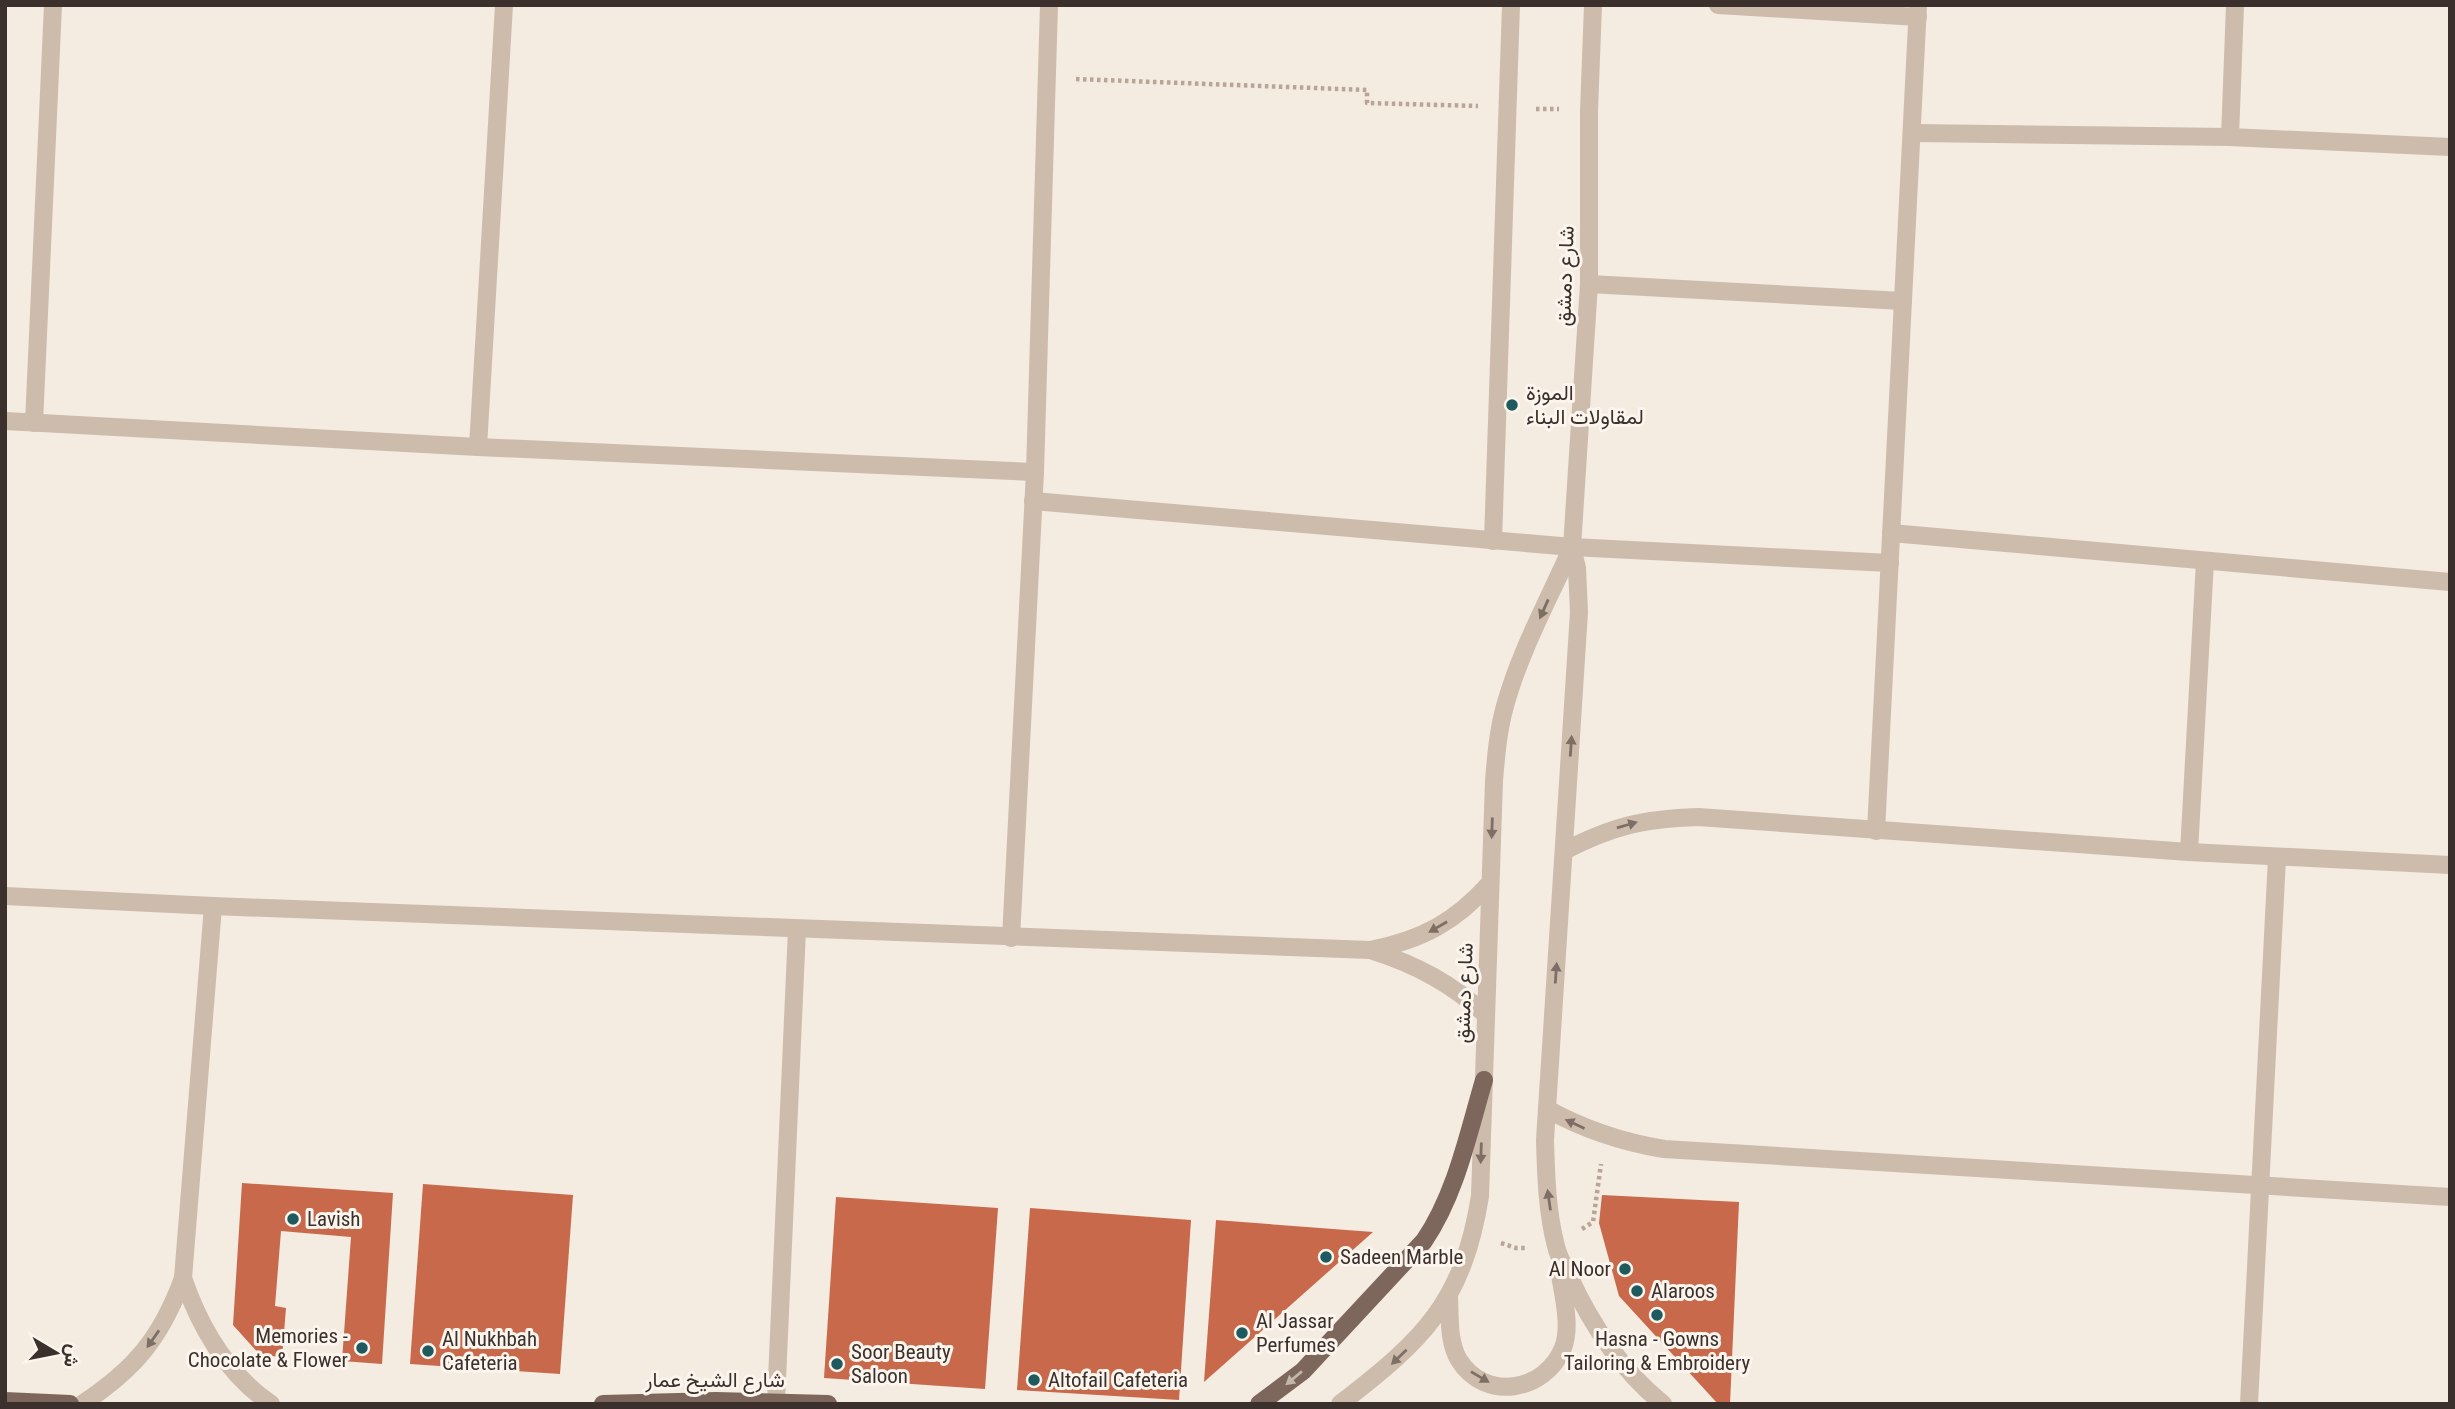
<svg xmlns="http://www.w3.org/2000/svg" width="2455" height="1409" font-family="'Roboto Condensed',Vazirmatn,sans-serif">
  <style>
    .building { fill: #c8694b }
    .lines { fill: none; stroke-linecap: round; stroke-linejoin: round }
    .path { stroke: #b9a596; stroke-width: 4.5; stroke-dasharray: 3.5 3.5; stroke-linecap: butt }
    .minor { stroke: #cdbbac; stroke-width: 18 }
    .major { stroke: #7d675c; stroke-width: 18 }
    .oneway { fill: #7d6f65 }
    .oneway2 { fill: #c2b5ac }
    .poi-dot { fill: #1f5a5e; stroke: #fbf5ee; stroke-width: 2.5 }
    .labels { text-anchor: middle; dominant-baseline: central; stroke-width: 6; stroke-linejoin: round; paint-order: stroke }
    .street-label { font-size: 21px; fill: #3b302b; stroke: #fbf5ee }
    .poi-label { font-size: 21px; fill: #3b302b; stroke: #fbf5ee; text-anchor: start }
  </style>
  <rect width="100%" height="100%" fill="#f4ebe1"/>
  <g class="building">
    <path d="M242,1183l151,10 -11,171 -40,-3 9,-124 -70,-6 -6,75 11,2 -4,49 -22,-2 -27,-30z"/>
    <path d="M423,1184l150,11 -13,179 -150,-10z"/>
    <path d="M1602,1195l137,7 -9,202h-12l-99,-108 -20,-73z"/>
    <path d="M836,1197l162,11 -13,181 -161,-11z"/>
    <path d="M1030,1208l161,12 -12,180 -162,-10z"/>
    <path d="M1216,1220l157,12 -169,150z"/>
  </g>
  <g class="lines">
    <g class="path">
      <path d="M1076,79l291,11v13l111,3"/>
      <path d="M1536,109h23"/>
      <path d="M1582,1229l11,-7 8,-58"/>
      <path d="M1501,1243l15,5h11"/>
    </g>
    <g class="minor">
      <path d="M1593,5l-4,106v173l-17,263 5,21 2,44 -34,528c1,35 2,72 11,106 2,10 8,20 13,30 22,48 52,94 94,128"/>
      <path d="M1718,5l200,12"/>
      <path d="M1912,133l318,4 220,10"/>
      <path d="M2230,137l5,-132"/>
      <path d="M1589,284l314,17"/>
      <path d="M5,421l473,26 557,25"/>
      <path d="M34,423l19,-418"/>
      <path d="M478,447l26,-442"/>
      <path d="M1033,501l539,46 318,16"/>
      <path d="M1891,533l559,49"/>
      <path d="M1493,541l18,-536"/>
      <path d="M1876,831l42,-826"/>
      <path d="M1564,851c49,-25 78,-32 134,-34l491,35 261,13"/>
      <path d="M2189,852l16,-291"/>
      <path d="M5,896l208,10 1157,44c52,-10 85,-28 120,-67"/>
      <path d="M1011,938l24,-466 14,-467"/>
      <path d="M1373,951c44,14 79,33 113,64"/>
      <path d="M1547,1109c38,21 74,33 117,40l786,48"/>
      <path d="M183,1278c17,50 43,95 88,126"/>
      <path d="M1449,1296c1,20 -1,46 10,64 26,42 86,32 104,-12 9,-23 -1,-56 -4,-80"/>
      <path d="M776,1402l21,-473"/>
      <path d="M82,1404c53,-35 79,-66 101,-126l30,-372"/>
      <path d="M1340,1404c83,-64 123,-101 140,-208l14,-415c2,-25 4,-50 11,-75 15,-55 44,-107 67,-159"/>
      <path d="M2249,1404l28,-546"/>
    </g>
    <g class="major">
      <path d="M5,1401l65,3"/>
      <path d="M603,1404l113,-3 112,3"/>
      <path d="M1259,1404l44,-33 121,-130c32,-47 44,-107 60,-161"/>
    </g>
  </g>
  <defs><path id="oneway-solid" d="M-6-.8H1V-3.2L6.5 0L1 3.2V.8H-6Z" transform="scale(1.75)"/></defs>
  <g class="oneway">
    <use href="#oneway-solid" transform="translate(1544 609) rotate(114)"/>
    <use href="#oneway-solid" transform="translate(1571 746) rotate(-86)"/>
    <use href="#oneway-solid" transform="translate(1627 825) rotate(-16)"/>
    <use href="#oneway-solid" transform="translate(1492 828) rotate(92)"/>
    <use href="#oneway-solid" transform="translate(1438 927) rotate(150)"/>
    <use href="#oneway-solid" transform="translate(1556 973) rotate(-86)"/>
    <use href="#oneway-solid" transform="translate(1575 1124) rotate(-155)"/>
    <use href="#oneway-solid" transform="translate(1481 1153) rotate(92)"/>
    <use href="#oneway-solid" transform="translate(1549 1200) rotate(-98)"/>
    <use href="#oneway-solid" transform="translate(153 1339) rotate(125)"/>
    <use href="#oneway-solid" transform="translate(1399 1357) rotate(136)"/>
    <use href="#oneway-solid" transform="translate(1480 1377) rotate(31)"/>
  </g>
  <use class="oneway2" href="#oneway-solid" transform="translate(1294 1378) rotate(140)"/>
  <g class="poi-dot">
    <circle cx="1512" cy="405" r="7"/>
    <circle cx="293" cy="1219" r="7"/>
    <circle cx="1326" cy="1257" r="7"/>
    <circle cx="1625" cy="1269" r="7"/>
    <circle cx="1637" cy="1291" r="7"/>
    <circle cx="1657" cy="1315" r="7"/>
    <circle cx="1242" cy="1333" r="7"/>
    <circle cx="362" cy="1348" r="7"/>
    <circle cx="428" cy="1351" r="7"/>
    <circle cx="837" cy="1364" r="7"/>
    <circle cx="1034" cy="1380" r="7"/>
  </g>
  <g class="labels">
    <g class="street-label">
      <text transform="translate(1565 276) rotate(-88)">شارع دمشق</text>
      <text transform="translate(1464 993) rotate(-88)">شارع دمشق</text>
      <text x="715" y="1380">شارع الشيخ عمار</text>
    </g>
    <g class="poi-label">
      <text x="1526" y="393">الموزة<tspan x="1526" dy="24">لمقاولات البناء</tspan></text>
      <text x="307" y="1219">Lavish</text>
      <text x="1340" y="1257">Sadeen Marble</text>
      <text x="1611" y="1269" text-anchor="end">Al Noor</text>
      <text x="1651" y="1291">Alaroos</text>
      <text x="1256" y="1321">Al Jassar<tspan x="1256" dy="24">Perfumes</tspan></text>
      <text x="348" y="1336" text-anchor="end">Memories -<tspan x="348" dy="24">Chocolate &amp; Flower</tspan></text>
      <text x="442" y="1339">Al Nukhbah<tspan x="442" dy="24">Cafeteria</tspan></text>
      <text x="1657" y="1339" text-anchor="middle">Hasna - Gowns<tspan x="1657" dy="24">Tailoring &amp; Embroidery</tspan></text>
      <text x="851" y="1352">Soor Beauty<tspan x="851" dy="24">Saloon</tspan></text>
      <text x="1048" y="1380">Altofail Cafeteria</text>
    </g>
  </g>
  <rect width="2455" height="1409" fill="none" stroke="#3b302b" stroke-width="14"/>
  <g transform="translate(56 1353) rotate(100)" stroke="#fbf5ee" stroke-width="5" paint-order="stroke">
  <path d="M0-5L12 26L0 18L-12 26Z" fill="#3b302b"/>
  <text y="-10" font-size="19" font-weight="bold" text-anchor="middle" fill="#3b302b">ش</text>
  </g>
</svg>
